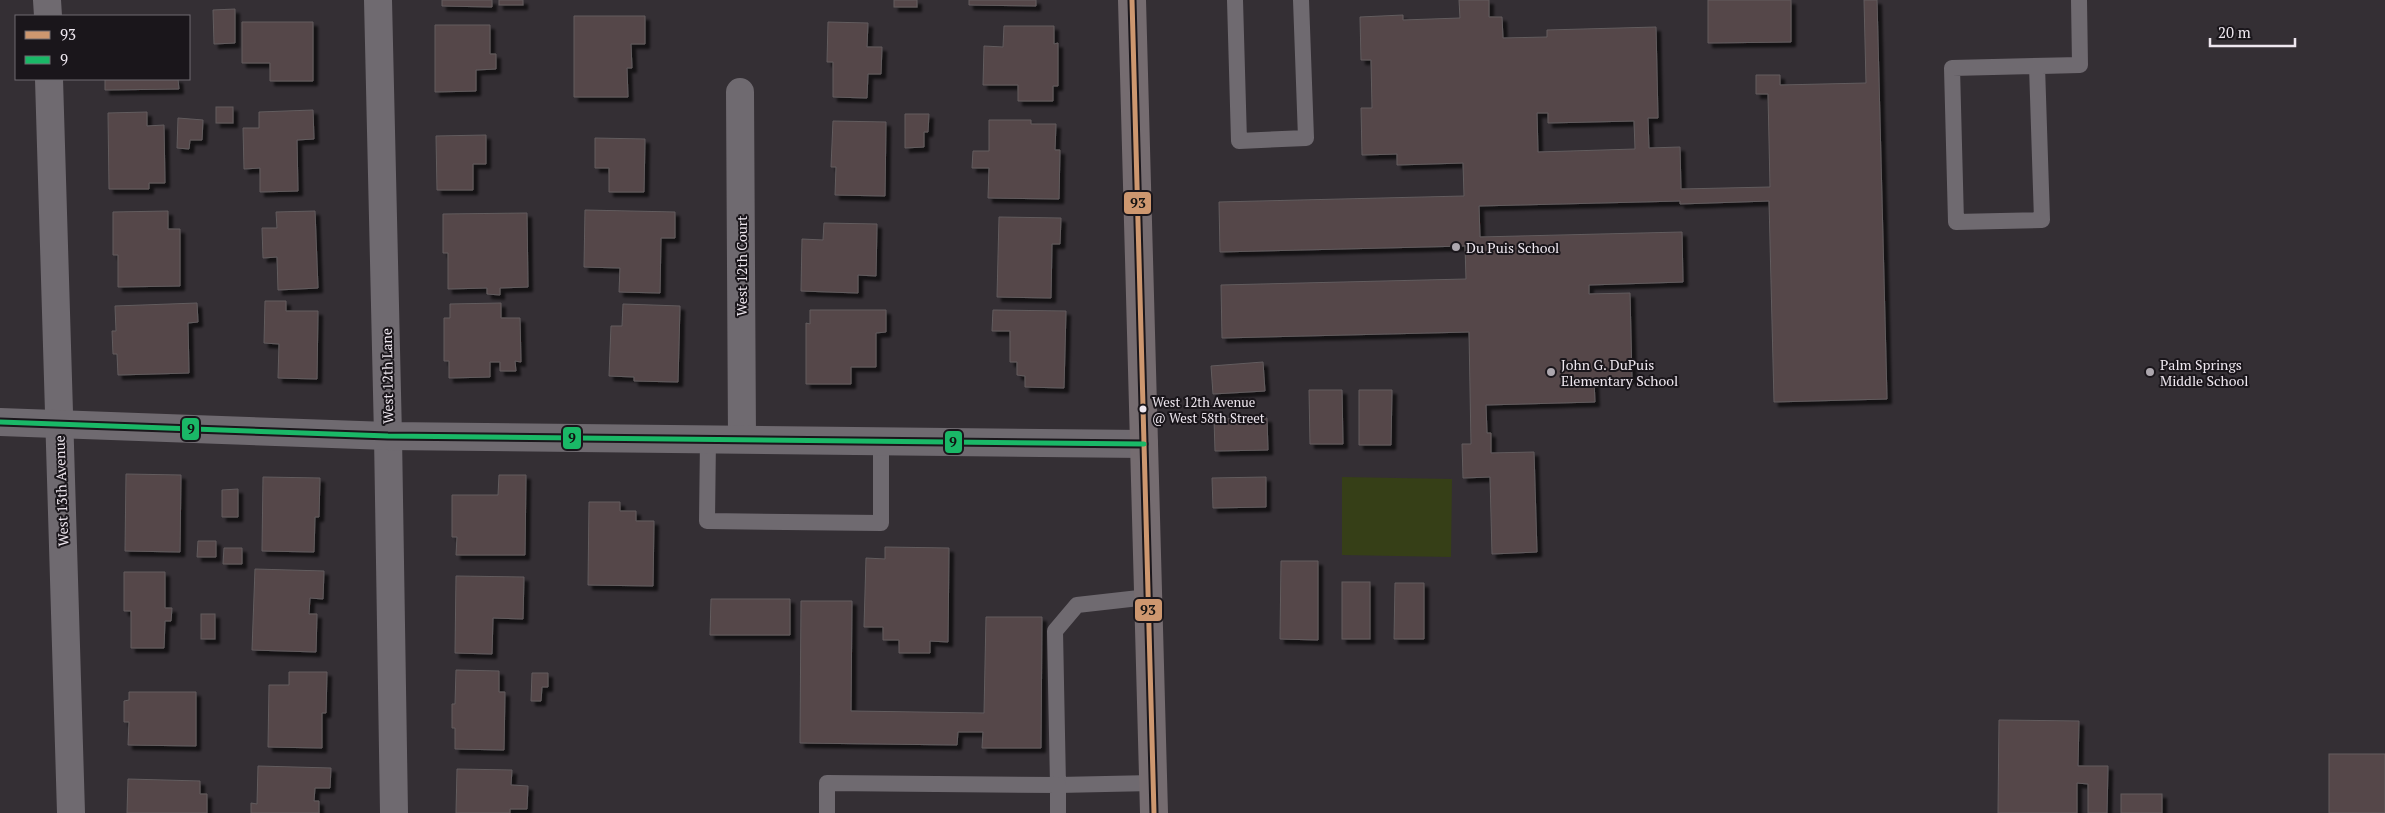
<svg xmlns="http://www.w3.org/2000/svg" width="2385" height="813" font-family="'PT Serif',serif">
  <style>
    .green { fill: #363f17 }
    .building { fill: #544648; stroke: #625c5e; fill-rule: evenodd; filter: url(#shadow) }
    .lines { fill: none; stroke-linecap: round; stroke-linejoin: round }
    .lane { stroke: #6f6a70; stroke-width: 16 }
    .street { stroke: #6f6a70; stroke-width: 28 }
    .secondary { stroke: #756c70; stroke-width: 28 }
    .bus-1-casing { stroke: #1a161b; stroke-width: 9 }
    .bus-2-casing { stroke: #1a161b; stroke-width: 9 }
    .bus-1 { stroke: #cd976f; stroke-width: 5 }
    .bus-2 { stroke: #1ab867; stroke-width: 5 }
    .poi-dot { fill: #ada7ae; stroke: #1a161b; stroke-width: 2 }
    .bus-dot { fill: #eee7ef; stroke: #1a161b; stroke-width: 2 }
    .labels { text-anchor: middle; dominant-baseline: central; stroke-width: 4; stroke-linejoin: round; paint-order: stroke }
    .bus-label { font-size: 13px; fill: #eee7ef; stroke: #1a161b; text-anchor: start }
    .poi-label { font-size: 14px; fill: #eee7ef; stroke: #1a161b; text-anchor: start }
    .street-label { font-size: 14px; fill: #eee7ef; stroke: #1a161b }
    .line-badge { stroke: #1a161b; stroke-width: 2 }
    .pale-badge-label { font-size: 14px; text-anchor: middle; font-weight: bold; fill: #111 }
  </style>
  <defs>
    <filter id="shadow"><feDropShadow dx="4.5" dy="4.5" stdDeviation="1" flood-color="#0009"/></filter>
  </defs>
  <rect width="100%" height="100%" fill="#342f34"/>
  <path class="green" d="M1342,477l110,2 -1,78 -109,-2z"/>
  <g class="building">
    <path d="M442,0h50v7l-50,-1z"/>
    <rect x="499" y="0" width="24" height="5"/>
    <rect x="894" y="0" width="23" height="7"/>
    <path d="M969,0h67v6l-67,-1z"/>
    <path d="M1459,0h30v17h13l1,21 44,-1v-7l109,-3 2,91h-10l1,30 31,-1 1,42 89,-2 -2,-93h-12v-19h24v10l86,-2 -2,-83h13l10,399 -113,3 -5,-201 -89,3v-3l-201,5 1,31 202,-5 1,50 -94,3v9l41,-1 2,86 -38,1 1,22 -109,3 1,28h4v20l43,-1 3,100 -45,2 -2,-77 -27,1 -1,-34h9l-2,-112 -247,6 -1,-53 245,-6 -1,-33 -245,6 -1,-50 245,-6 -1,-33 -66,2v-11l-35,1 -1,-47h11l-1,-48h-10l-1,-43 43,-2v5l57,-2zM1537,113h11v10l86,-2 1,28 -97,3z"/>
    <path d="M1708,0h83v42l-83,1z"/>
    <path d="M235,9v34l-21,1 -1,-34z"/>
    <path d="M574,16h71v28h-14l1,24h-5l1,29h-54z"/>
    <path d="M242,22h71v59h-43v-18h-28z"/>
    <path d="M828,22l40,1 -1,24h15l-1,27h-13l-1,24 -34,-1v-35h-6z"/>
    <path d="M435,25h55v29h6v15l-20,1v21l-41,1z"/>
    <path d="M1004,26h50v18l4,-1v43h-5v15h-35v-16h-35l1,-39 19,1z"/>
    <path d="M105,79h73l1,10 -74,1z"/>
    <rect x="216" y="107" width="17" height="16"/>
    <path d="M313,110l1,29 -17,1 1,51 -38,1v-24l-16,1 -1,-41h16v-16z"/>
    <path d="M147,112v14l17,-1 1,58h-16v6h-40l-1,-76z"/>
    <path d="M905,114h24l-1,18h-4v15l-19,1z"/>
    <path d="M178,118l25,2 -1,20h-12l-1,9 -12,-1z"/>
    <path d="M989,120h42v4h25l-1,26h5l-1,49 -71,-1 1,-30h-17l1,-17h16z"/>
    <path d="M833,121l53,1 -1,74 -50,-1 1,-28h-5z"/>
    <path d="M486,135v29h-13v26h-36l-1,-54z"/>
    <path d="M595,138l50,1 -1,53h-35v-24h-14z"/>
    <path d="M585,210l90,2v26h-14l-1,55 -41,-1 1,-24 -36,-1z"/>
    <path d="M168,211v18h12v57l-62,1v-32h-5v-43z"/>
    <path d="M315,211l3,77 -40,2 -1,-33 -14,1 -1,-30h15l-1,-16z"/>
    <path d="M527,213l1,74 -28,1v7l-13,-1v-6l-39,1v-36h-5v-39z"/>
    <path d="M999,217l62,1 -1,26h-8l-1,54 -54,-1z"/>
    <path d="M824,223l53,1 -1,52 -18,-1v18l-57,-2 1,-52 21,1z"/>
    <path d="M265,301h21v10h32l-1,68 -39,-1 1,-34 -15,-1z"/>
    <path d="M197,303l1,19 -10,1 1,50 -71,2 -1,-21h-4l-1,-23h4l-1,-25z"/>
    <path d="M501,303v15h19l1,44 -6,-1 1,10h-16v-9h-10v15l-41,1v-17h-5v-43h6v-14z"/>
    <path d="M623,304l57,2 -2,76 -44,-1v-4l-25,-1 2,-50h11z"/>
    <path d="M810,310h76v22l-10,1v34h-25v17h-45v-61l4,1z"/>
    <path d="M993,310l73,1 -2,77 -39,-1v-11l-8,-1v-13h-7v-31h-18z"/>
    <path d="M1263,362l2,29 -52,3 -2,-28z"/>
    <path d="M1309,390h33l1,54h-33z"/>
    <path d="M1359,390h33l-1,55h-32z"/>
    <path d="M1267,418l1,32 -53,1 -1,-32z"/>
    <path d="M126,474l55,1 -1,77 -55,-1z"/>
    <path d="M499,475h27l-1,80h-69l1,-18h-5v-42h46z"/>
    <path d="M263,477l57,1 -1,39h-4l-1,35 -52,-1z"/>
    <path d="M1266,477v30l-53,1 -1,-30z"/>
    <path d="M238,489v28h-16v-27z"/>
    <path d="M589,502h31v9h16v10h18l-1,65 -65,-1z"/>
    <path d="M198,541h18v16h-19z"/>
    <path d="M885,547l64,1 -1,94 -18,-1v12h-31v-13h-16v-13h-19l2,-69 19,1z"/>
    <path d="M224,548h18v16h-19z"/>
    <path d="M1281,561h37v79l-38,-1z"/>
    <path d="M255,569l69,2 -1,28 -13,-1 -1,16h8l-1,38 -64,-2z"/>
    <path d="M124,572h41v36h7l-1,13h-6l-1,27h-33v-37h-7z"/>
    <path d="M456,576l68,1 -1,42 -30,-1 -1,36 -37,-1z"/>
    <rect x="1342" y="582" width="28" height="57"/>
    <path d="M1395,583h29v56h-30z"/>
    <path d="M711,599h79v36h-80z"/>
    <path d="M801,601h51l-1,110 133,2 2,-96h56l-1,131h-59l1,-16h-25l-1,13 -157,-2z"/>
    <rect x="201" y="614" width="14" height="25"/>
    <path d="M456,670l43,1v21h6l-1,58 -49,-1v-21h-3v-24h3z"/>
    <path d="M289,672h38l-1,41h-4v35l-54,-1 1,-62h20z"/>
    <path d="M532,673h16v14h-6l-1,14h-10z"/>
    <path d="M129,692h67v54l-68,-1 1,-23h-5v-21l5,-1z"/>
    <path d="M1999,720l80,1 -1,45h30l-1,47h-19v-29l-11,-1v30h-79z"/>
    <rect x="2329" y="754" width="56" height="59"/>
    <path d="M258,766l73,2 -1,20h-15l-1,13h5v12h-68v-10l6,1z"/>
    <path d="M457,769l55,1 -1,15 17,1 -1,23h-17v4h-54z"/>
    <path d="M128,779l72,2v13h7v19h-80z"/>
    <rect x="2121" y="794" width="41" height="19"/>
  </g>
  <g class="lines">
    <g class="lane">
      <path d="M1235,0l4,141 67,-3 -5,-138"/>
      <path d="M2037,66l5,154 -86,2 -4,-154 128,-3 -1,-65"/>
      <path d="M708,439l-1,82 174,2v-82"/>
      <path d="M1148,597l-71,8 -22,26 3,154 95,-2"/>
      <path d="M827,813v-30l231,2v28"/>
    </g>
    <g class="street">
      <path d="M47,0l1,16"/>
      <path d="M378,0l10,436 6,377"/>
      <path d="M49,79l22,734"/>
      <path d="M740,92l2,347"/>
      <path d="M0,422l388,14 756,8"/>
    </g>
    <path class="secondary" d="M1132,0l22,813"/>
    <g class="bus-1-casing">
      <path id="bus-1" d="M1132,0l22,813"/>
    </g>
    <g class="bus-2-casing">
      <path id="bus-2" d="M0,422l388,14 756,8"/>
    </g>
    <use href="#bus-1" class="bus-1"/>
    <use href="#bus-2" class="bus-2"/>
  </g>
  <g class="poi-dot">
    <circle cx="1456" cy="247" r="5"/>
    <circle cx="1551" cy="372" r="5"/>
    <circle cx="2150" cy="372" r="5"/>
  </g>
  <circle class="bus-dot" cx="1143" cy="409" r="4.5"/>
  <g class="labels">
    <g class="bus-label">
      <text x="1152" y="402">West 12th Avenue<tspan x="1152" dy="16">@ West 58th Street</tspan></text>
    </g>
    <g class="poi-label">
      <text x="1466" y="247">Du Puis School</text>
      <text x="1561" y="364">John G. DuPuis<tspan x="1561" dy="16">Elementary School</tspan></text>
      <text x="2160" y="364">Palm Springs<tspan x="2160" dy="16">Middle School</tspan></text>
    </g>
    <g class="street-label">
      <text transform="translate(741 266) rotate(-90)">West 12th Court</text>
      <text transform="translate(387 376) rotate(-91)">West 12th Lane</text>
      <text transform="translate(61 491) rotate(-92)">West 13th Avenue</text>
    </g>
  </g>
  <g class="line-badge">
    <rect x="1123" y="191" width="29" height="24" rx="5" fill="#cd976f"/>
    <rect x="181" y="417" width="19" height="24" rx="5" fill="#1ab867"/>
    <rect x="562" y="426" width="20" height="24" rx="5" fill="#1ab867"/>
    <rect x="944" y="430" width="19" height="24" rx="5" fill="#1ab867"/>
    <rect x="1134" y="598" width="29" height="24" rx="5" fill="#cd976f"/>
  </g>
  <g class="pale-badge-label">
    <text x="1138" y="208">93</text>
    <text x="191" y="434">9</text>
    <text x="572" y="443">9</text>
    <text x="953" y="447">9</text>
    <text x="1148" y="615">93</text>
  </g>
  <rect x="15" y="15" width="175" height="65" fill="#1a161b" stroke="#6f6a70"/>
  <rect x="25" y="31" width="25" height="8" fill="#cd976f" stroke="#6f6a70"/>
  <text x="60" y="40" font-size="15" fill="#eee7ef">93</text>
  <rect x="25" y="56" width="25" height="8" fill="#1ab867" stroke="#6f6a70"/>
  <text x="60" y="65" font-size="15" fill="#eee7ef">9</text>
  <path d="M2210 38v8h85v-8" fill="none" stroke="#eee7ef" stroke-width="2.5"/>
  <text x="2218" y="38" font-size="15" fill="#eee7ef" stroke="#1a161b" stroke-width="4" paint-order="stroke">20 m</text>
</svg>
